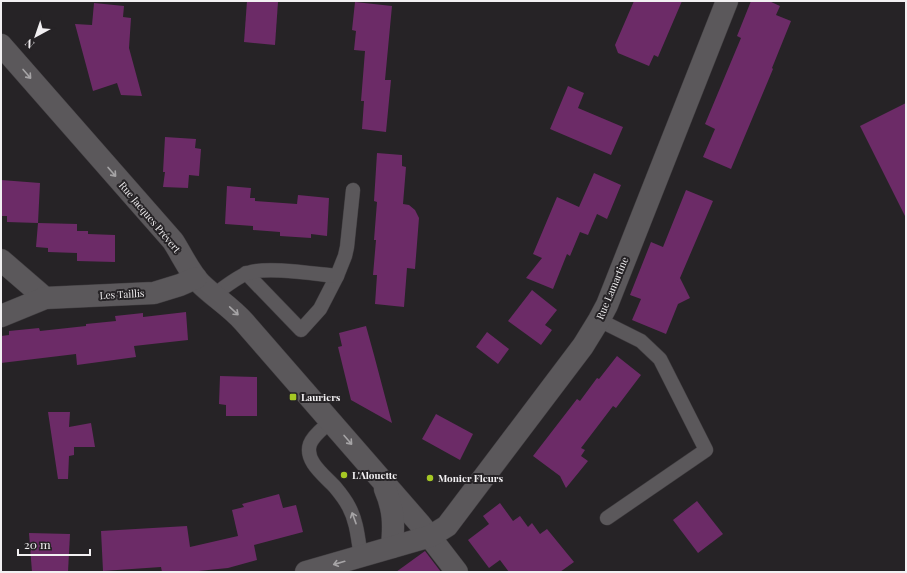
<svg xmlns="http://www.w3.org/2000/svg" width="907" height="573" font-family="'Playfair Display',serif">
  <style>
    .building { fill: #6c2b67 }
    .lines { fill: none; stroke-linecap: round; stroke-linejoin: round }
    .service-casing { stroke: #413e41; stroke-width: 15 }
    .minor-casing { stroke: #413e41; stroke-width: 23 }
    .service { stroke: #5b585b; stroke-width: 14 }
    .minor { stroke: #5b585b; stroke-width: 22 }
    .oneway { stroke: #a6a4a6 }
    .poi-dot { fill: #a5c824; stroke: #262326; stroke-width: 1.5 }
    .labels { text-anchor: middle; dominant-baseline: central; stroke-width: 4; stroke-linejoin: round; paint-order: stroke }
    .street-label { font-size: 10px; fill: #f2f0f2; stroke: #262326 }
    .poi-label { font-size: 10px; font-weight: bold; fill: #f2f0f2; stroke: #262326; text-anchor: start }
  </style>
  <rect width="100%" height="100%" fill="#262326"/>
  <g class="building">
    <path d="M247,1l31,1 -3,43 -31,-3z"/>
    <path d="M634,1h48l-24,56 -4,-2 -5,11 -31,-13 -3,-8z"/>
    <path d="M751,1h18l11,5 -4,9 15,6 -19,47 1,1 -42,100 -28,-12 12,-28 -10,-5 36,-86 -4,-2z"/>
    <path d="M355,2l37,4 -7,74h6l-5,52 -24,-3 2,-28h-3l4,-50 -11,-1 2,-19 -4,-1z"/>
    <path d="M94,3l30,3 -1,11 8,1 -2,30 13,48 -21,-1 -4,-12 -24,8 -18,-67 17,1z"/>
    <path d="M568,86l16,7 -6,15 45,19 -12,28 -61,-26z"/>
    <path d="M906,103v115l-46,-92z"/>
    <path d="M165,137l31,2 -1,9 6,1 -2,27 -10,-1 -1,13 -25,-1 2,-15h-2z"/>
    <path d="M377,153l25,2v11l4,1 -3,37 6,1 6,5 4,8 -4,51 -8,-1 -3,39 -29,-3 2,-29h-4l3,-35h-2l3,-38 -3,-1z"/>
    <path d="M594,173l27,12 -14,34 -10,-5 -9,21 -8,-3 -10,24 -3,-2 -14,35 -27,-11 16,-20 -9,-4 24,-57 22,10z"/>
    <path d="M1,180l39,3 -2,40 39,1v7h11v3l27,1v27l-38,-1v-8l-29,-1v-4l-12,-1 2,-24 -31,-1v-6h-6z"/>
    <path d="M227,186l24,2 -1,10h5v3l42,3 1,-9 31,3 -2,38 -16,-2v4l-31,-2v-4l-27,-2v-4l-28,-2z"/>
    <path d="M686,190l27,11 -33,77 10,20 -12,6 -12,30 -34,-14 9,-21 -11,-4 21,-53 12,5z"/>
    <path d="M532,290l25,20 -12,15 7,5 -11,15 -33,-24z"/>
    <path d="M186,312l2,28 -54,6 2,11 -59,8 -1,-11 -75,9v-27l8,-1v-4l30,-3 1,3 46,-5v-2l30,-3 -1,-5 28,-3v4z"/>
    <path d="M366,326l8,29 18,68 -41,-23 -13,-53 4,-1 -3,-13z"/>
    <path d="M487,332l22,17 -11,15 -22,-17z"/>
    <path d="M617,356l24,19 -25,33 -3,-2 -32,42 4,2 -4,6 7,5 -22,27 -6,-12 -27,-20 44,-57 3,2 17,-23 2,1z"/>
    <path d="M220,376l37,1v39h-31v-11l-7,-1z"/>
    <path d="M48,412h22l-1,15 22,-4 4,24h-21v8l-5,1 -1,23h-10z"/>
    <path d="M436,414l37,20 -13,26 -38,-21z"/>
    <path d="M279,494l4,14 13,-3 7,27 -49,13 3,15 -29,8 -39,4h-27l-1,-5 -58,4 -2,-40 86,-5 3,21 48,-11 -6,-26 12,-3 -2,-3z"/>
    <path d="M697,501l26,33 -25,19 -25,-33z"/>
    <path d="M500,503l13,18 7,-5 8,11 4,-4 8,11 7,-5 27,33 -14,10h-51l-9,-12 -11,8 -21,-28 21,-16 -6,-8z"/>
    <path d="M29,533l41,1 -2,38h-36z"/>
    <path d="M425,551l16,21h-45z"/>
  </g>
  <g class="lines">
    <g class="service-casing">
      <g id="service">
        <path d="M246,273l55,57 19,-21 17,-33"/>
        <path d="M214,295c9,-7 23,-18 34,-22 19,-7 67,1 89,3l8,-20 2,-9 6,-57"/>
        <path d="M599,320l42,21 19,18 46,91 -99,68"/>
        <path d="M331,421c-7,7 -17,13 -21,23 -6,17 15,32 25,43 5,6 10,12 14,20 8,15 9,32 12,50"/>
      </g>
    </g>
    <g class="minor-casing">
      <g id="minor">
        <path d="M1,45l172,196c9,14 16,30 27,42 14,14 31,24 44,39l176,202 37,48"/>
        <path d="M1,260l44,38"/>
        <path d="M1,316l44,-18 109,-5 26,-8 16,-7"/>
        <path d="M385,489c9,21 9,35 7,58"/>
        <path d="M306,572l125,-36 16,-10 136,-180 16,-26 8,-15 120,-304"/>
      </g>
    </g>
    <use href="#service" class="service"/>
    <use href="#minor" class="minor"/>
  </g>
  <defs><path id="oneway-shaft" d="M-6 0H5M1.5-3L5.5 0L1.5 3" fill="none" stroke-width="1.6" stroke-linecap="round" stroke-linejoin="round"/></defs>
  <g class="oneway">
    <use href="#oneway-shaft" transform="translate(27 74) rotate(49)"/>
    <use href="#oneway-shaft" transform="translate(112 172) rotate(49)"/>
    <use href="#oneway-shaft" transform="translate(234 311) rotate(43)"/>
    <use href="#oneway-shaft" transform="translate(348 440) rotate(49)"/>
    <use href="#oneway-shaft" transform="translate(354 518) rotate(-110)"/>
    <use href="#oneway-shaft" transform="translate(339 563) rotate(164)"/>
  </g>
  <g class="poi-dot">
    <rect x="289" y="393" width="8" height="8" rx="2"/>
    <circle cx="344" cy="475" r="4"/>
    <circle cx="430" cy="478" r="4"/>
  </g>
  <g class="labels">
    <g class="street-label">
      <text transform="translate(150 217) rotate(50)">Rue Jacques Prévert</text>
      <text transform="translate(612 288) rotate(-67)">Rue Lamartine</text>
      <text transform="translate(122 294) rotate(-3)">Les Taillis</text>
    </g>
    <g class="poi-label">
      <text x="301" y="397">Lauriers</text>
      <text x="352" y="475">L'Alouette</text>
      <text x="438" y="478">Monier Fleurs</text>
    </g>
  </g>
  <rect width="907" height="573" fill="none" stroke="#f2f0f2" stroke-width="4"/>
  <g transform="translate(36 36) rotate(220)" stroke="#262326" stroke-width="3" paint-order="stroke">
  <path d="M0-3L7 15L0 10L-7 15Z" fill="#f2f0f2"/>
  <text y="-6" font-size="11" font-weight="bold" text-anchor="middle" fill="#f2f0f2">N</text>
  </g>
  <path d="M18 549v6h72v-6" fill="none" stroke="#f2f0f2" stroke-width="2"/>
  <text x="24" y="549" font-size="12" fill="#f2f0f2" stroke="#262326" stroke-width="3" paint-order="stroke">20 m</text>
</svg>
